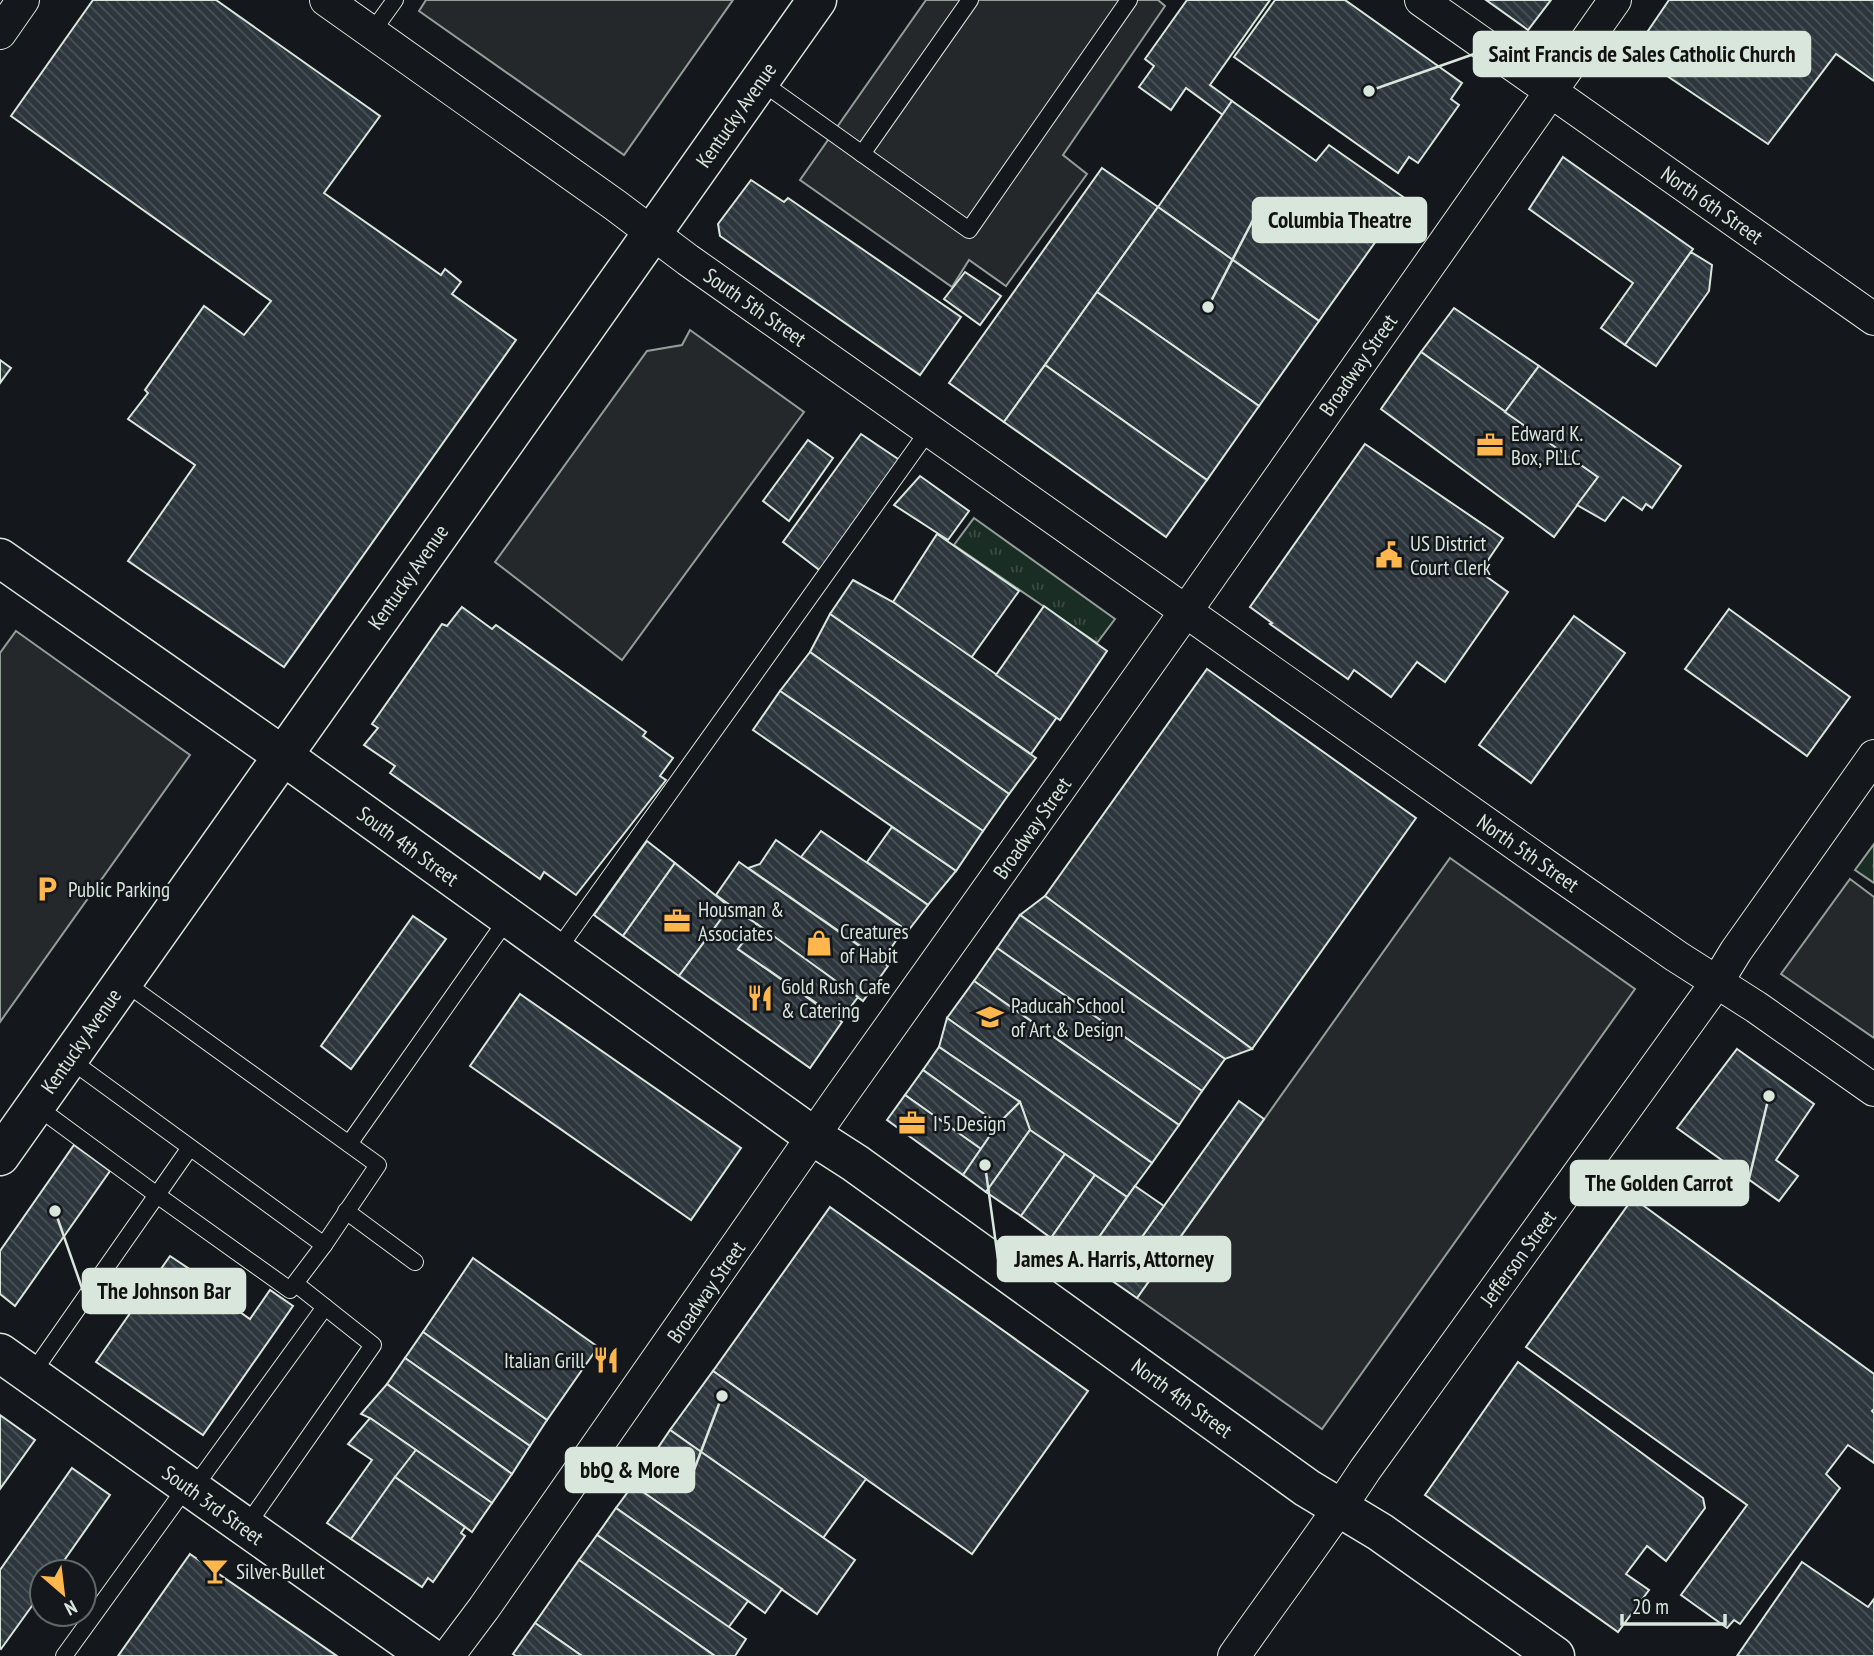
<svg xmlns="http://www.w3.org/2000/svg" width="1874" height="1656" font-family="'PT Sans Narrow',sans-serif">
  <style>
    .grass { fill: url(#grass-tufts); stroke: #939e99; stroke-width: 2 }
    .parking { fill: #24282b; stroke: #939e99; stroke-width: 2 }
    .building { fill: url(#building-back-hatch); stroke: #d8e6dc; stroke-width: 2 }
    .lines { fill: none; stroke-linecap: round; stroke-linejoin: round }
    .lane-casing { stroke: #d8e6dc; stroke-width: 18 }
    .street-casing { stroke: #d8e6dc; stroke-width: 34 }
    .primary-casing { stroke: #d8e6dc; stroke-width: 41 }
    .lane { stroke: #14181c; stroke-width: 16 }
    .street { stroke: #14181c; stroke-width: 32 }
    .primary { stroke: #14181c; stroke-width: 38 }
    .labels { text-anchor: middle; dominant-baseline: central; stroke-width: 5; stroke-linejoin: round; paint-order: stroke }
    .street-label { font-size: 21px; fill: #d8e6dc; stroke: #14181c }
    .poi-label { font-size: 21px; fill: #d8e6dc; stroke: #14181c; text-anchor: start }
    .leader { fill: none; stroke: #d8e6dc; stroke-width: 2.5 }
    .callout-dot { fill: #d8e6dc; stroke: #14181c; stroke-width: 2.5 }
    .callout { fill: #d8e6dc; stroke: #d8e6dc; stroke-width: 2.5 }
    .callout-label { font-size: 23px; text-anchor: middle; font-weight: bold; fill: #111 }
  </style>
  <defs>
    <pattern id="grass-tufts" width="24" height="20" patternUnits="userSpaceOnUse" patternTransform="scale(1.75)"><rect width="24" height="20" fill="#1a2d24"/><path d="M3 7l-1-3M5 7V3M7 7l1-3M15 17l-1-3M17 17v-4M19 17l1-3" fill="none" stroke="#3b4b43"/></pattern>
    <pattern id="building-back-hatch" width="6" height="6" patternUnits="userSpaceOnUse" patternTransform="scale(1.75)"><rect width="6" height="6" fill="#2c363c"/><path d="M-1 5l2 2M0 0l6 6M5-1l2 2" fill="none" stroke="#4a5358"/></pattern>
  </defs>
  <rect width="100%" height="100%" fill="#14181c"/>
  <g class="grass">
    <path d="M974,518l141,101 -18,24 -143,-98z"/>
    <path d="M1874,844v39l-19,-13z"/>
  </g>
  <g class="parking">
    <path d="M426,0h307l-109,155 -205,-144z"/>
    <path d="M926,0h232l7,6 -102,149 24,19 -81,112 -37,-26 -17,27 -152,-107z"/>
    <path d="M690,330l114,82 -182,248 -127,-98 152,-211 35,-6z"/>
    <path d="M16,631l174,124 -190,267v-369z"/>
    <path d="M1450,858l185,131 -313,440 -185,-131z"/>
    <path d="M1850,879l24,18v141l-93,-64z"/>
  </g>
  <g class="building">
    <path d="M93,0h123l164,116 -56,77 117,82 4,-6 16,13 -9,12 64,46 -232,327 -156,-106 67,-96 -67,-46 20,-26 -3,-3 59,-84 40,29 27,-34 -260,-185z"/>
    <path d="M1187,0h83l-60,85 22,16 -9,14 -37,-27 -15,22 -32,-23 15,-21 -9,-7z"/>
    <path d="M1275,0h70l117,83 -11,16 8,6 -41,58 -9,-6 -11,16 -164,-116z"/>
    <path d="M1486,0h65l-23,30z"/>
    <path d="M1669,0h205v81l-38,-27 -68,90 -135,-91z"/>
    <path d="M1232,101l84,60 13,-16 77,54 -87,122 -161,-114z"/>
    <path d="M1563,157l130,92 -68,96 -24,-17 32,-45 -104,-74z"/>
    <path d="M1102,168l56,39 -154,215 -55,-39z"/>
    <path d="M751,180l33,22 4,-4 173,119 -41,58 -200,-139 -2,-12z"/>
    <path d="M1158,207l161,114 -60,85 -162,-114z"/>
    <path d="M1691,252l21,13 -3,26 -53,75 -31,-21z"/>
    <path d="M965,272l36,24 -21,29 -36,-26z"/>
    <path d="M1097,292l162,114 -52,74 -162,-115z"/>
    <path d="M1454,308l85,58 -34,46 -84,-60z"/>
    <path d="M1421,352l177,125 -44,60 -173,-128z"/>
    <path d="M0,360l11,8 -11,15z"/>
    <path d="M1045,365l162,115 -41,57 -162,-115z"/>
    <path d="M1539,366l142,100 -29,42 -6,-4 -4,6 -19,-13 -18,24 -28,-16 21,-28 -93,-65z"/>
    <path d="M861,434l40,27 -79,111 -39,-30z"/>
    <path d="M808,440l25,18 -44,63 -26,-20z"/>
    <path d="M1365,444l138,94 -23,34 28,20 -63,90 -28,-20 -26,35 -37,-27 -6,9 -78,-55 2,-1 -22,-16z"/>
    <path d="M920,476l49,35 -21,29 -54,-35z"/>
    <path d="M937,534l82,57 -48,67 -78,-56z"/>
    <path d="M853,580l40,22 164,115 -26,37 -201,-140z"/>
    <path d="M1044,606l63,45 -47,69 -64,-45z"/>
    <path d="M462,607l30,22 4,-4 150,107 -3,4 30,22 -13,18 6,4 -90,115 -32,-23 -4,7 -150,-106 5,-7 -31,-21 14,-17 -6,-4 70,-100 5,2z"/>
    <path d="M1729,609l121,88 -43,59 -122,-87z"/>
    <path d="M830,614l206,144 -27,36 -199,-142z"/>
    <path d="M1574,616l51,37 -94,130 -52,-38z"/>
    <path d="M810,652l199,142 -26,37 -203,-140z"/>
    <path d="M1207,669l209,149 -164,231 -207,-153z"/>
    <path d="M780,691l203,140 -27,40 -203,-141z"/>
    <path d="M892,827l64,44 -28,34 -61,-43z"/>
    <path d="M821,831l107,74 -20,26 -107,-74z"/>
    <path d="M776,840l128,89 -22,32 -134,-93 12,-4z"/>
    <path d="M647,841l28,22 -52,73 -29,-21z"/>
    <path d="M739,862l149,104 -25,35 -147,-106z"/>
    <path d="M675,863l55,44 -51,69 -56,-40z"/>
    <path d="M1045,896l207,153 -27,10 -205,-144z"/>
    <path d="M730,907l27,17 -19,25 104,73 -32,46 -131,-92z"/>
    <path d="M1020,915l205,144 -23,32 -205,-143z"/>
    <path d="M413,916l33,23 -95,130 -30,-23z"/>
    <path d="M757,924l101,73 -17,23 -103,-71z"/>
    <path d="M997,948l205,143 -23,34 -205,-144z"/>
    <path d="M974,981l205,144 -27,38 -205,-145z"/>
    <path d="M520,994l221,154 -50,72 -221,-154z"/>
    <path d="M947,1018l205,145 -25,34 -97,-67 -10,-28 -81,-55z"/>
    <path d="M939,1047l81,55 -22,22 -75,-54z"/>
    <path d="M1737,1049l77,55 -38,56 22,16 -19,25 -102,-73z"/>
    <path d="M923,1070l75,54 -17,25 -76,-54z"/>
    <path d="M905,1095l76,54 -18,26 -76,-55z"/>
    <path d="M1239,1101l25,18 -127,179 -26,-18z"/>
    <path d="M1020,1102l10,28 -44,62 -23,-17 35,-51z"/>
    <path d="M1030,1130l35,24 -44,62 -35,-24z"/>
    <path d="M74,1145l36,26 -95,135 -15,-12v-43z"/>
    <path d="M1065,1154l30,21 -44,63 -30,-22z"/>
    <path d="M1095,1175l32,22 -44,63 -32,-22z"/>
    <path d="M1135,1186l29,20 -53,74 -28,-20z"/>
    <path d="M1633,1198l241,176v35l-2,2 2,2v50l-26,-18 -22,29 14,14 -100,136 -6,-4 -7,8 -46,-33 66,-90 -221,-158z"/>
    <path d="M830,1207l258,184 -116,163 -259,-183z"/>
    <path d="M170,1256l27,18 -4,5 57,40 20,-29 23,16 -90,129 -107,-73z"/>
    <path d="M473,1258l125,89 -51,73 -124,-88z"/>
    <path d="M423,1332l124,88 -17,26 -125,-88z"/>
    <path d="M405,1358l125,88 -18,28 -125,-90z"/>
    <path d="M1518,1362l185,136 2,10 -39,53 -19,-15 -21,28 23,16 -31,42 -193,-137z"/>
    <path d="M713,1371l153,108 -43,59 -153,-108z"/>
    <path d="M387,1384l125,90 -20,29 -122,-85 -9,-4z"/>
    <path d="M0,1415l35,25 -35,49z"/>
    <path d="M370,1418l46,32 -65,89 -24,-16 45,-63 -24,-16z"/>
    <path d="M670,1430l185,130 -38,54 -184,-129z"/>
    <path d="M416,1450l76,53 -20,29 -77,-55z"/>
    <path d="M72,1468l38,27 -54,77h-14v20l-41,57 -1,-1v-78z"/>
    <path d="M395,1477l70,50 -4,6 4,3 -32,46 -5,-4 -6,9 -71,-48z"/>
    <path d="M633,1485l149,104 -17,24 -149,-105z"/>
    <path d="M616,1508l132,93 -20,27 -131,-93z"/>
    <path d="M597,1535l149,104 -11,17h-20l-136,-96z"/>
    <path d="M190,1554l147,102h-219z"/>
    <path d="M579,1560l136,96h-133l-47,-33z"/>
    <path d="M1802,1562l66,45 6,-8v57h-137z"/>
    <path d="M535,1623l47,33h-66l-3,-2z"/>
  </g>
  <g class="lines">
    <g class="lane-casing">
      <g id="lane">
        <path d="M372,32l23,-32"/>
        <path d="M760,81l209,149 160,-230"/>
        <path d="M862,154l108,-154"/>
        <path d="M556,952l373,-522"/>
        <path d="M69,1059l255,186 54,-80 -254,-183"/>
        <path d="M36,1106l121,89 133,95 34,-45"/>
        <path d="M349,1144l159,-226"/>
        <path d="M346,1211l69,51"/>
        <path d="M31,1375l158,-226"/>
        <path d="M193,1489l132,-182"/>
        <path d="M245,1528l128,-183 -77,-61"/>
        <path d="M64,1656l123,-170"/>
      </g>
    </g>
    <g class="street-casing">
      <g id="street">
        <path d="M326,0l289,205 73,55 863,609 125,87 80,51 118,83"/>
        <path d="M1421,0l453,319"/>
        <path d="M0,33l23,-33"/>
        <path d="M448,1656l36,-48 357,-512 345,-485 429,-611"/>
        <path d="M1234,1656c43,-62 90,-123 131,-186l352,-488 19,-31 138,-195"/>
      </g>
    </g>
    <g class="primary-casing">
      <g id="primary">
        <path d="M0,558l282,197 531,381 42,27 452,325 73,44 175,124"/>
        <path d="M0,1156l817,-1156"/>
        <path d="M0,1353l428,303"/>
      </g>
    </g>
    <use href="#lane" class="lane"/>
    <use href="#street" class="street"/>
    <use href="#primary" class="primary"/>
  </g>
  <defs>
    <g id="office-bare" transform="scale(2.1)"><path d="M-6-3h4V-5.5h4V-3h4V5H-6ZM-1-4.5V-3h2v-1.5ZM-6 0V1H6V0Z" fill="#ffb74d" stroke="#14181c" stroke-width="2.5" paint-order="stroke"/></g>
    <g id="civic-bare" transform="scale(2.1)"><path d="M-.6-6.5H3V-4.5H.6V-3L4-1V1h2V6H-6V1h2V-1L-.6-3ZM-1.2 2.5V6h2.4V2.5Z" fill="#ffb74d" stroke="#14181c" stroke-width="2.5" paint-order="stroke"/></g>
    <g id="parking-bare" transform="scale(2.1)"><path d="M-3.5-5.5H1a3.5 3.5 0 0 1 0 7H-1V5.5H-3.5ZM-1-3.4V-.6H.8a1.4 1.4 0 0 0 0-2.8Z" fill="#ffb74d" stroke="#14181c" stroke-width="2.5" paint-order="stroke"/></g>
    <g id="shop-bare" transform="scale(2.1)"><path d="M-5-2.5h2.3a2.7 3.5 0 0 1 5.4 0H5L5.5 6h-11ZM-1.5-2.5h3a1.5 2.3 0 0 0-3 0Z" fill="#ffb74d" stroke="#14181c" stroke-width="2.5" paint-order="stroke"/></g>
    <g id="restaurant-bare" transform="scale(2.1)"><path d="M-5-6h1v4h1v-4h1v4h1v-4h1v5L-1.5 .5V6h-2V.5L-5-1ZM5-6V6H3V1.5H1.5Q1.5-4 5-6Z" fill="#ffb74d" stroke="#14181c" stroke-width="2.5" paint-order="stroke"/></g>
    <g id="university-bare" transform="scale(2.1)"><path d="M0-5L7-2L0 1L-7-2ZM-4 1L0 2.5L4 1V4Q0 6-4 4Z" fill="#ffb74d" stroke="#14181c" stroke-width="2.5" paint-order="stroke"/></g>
    <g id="bar-bare" transform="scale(2.1)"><path d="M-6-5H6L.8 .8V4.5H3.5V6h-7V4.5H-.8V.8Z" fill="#ffb74d" stroke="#14181c" stroke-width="2.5" paint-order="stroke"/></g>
  </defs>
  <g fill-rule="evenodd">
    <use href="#office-bare" x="1490" y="445"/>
    <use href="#civic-bare" x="1389" y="555"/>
    <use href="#parking-bare" x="47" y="889"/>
    <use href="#office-bare" x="677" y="921"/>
    <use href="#shop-bare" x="819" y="943"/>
    <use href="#restaurant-bare" x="760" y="998"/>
    <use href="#university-bare" x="990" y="1017"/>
    <use href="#office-bare" x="912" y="1123"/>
    <use href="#restaurant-bare" x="606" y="1360"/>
    <use href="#bar-bare" x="215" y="1571"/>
  </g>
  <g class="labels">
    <g class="street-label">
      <text transform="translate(736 115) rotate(-55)">Kentucky Avenue</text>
      <text transform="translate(1712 205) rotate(35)">North 6th Street</text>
      <text transform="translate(755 307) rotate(35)">South 5th Street</text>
      <text transform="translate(1358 365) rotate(-55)">Broadway Street</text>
      <text transform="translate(408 577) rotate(-55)">Kentucky Avenue</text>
      <text transform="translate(1032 828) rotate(-55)">Broadway Street</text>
      <text transform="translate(408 846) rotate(36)">South 4th Street</text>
      <text transform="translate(1528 853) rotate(35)">North 5th Street</text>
      <text transform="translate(81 1041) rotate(-55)">Kentucky Avenue</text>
      <text transform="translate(1518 1258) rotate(-54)">Jefferson Street</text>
      <text transform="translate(706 1292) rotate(-55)">Broadway Street</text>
      <text transform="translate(1182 1398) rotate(36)">North 4th Street</text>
      <text transform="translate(213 1505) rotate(36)">South 3rd Street</text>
    </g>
    <g class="poi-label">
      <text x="1511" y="433">Edward K.<tspan x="1511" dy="24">Box, PLLC</tspan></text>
      <text x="1410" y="543">US District<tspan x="1410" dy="24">Court Clerk</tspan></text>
      <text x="68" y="889">Public Parking</text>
      <text x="698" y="909">Housman &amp;<tspan x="698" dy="24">Associates</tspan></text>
      <text x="840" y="931">Creatures<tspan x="840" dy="24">of Habit</tspan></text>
      <text x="781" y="986">Gold Rush Cafe<tspan x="781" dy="24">&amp; Catering</tspan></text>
      <text x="1011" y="1005">Paducah School<tspan x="1011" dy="24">of Art &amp; Design</tspan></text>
      <text x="933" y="1123">I 5 Design</text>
      <text x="585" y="1360" text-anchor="end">Italian Grill</text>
      <text x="236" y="1571">Silver Bullet</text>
    </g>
  </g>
  <path class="leader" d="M1369 91L1474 54M1208 307L1253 220M1769 1096L1748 1183M985 1165L998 1259M55 1211L83 1291M722 1396L694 1470"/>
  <g class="callout-dot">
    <circle cx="1369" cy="91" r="7"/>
    <circle cx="1208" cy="307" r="7"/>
    <circle cx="1769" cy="1096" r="7"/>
    <circle cx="985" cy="1165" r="7"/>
    <circle cx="55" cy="1211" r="7"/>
    <circle cx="722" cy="1396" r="7"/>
  </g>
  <g class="callout">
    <rect x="1474" y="32" width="336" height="44" rx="7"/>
    <rect x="1253" y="198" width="173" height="44" rx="7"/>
    <rect x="1571" y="1161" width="177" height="44" rx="7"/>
    <rect x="998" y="1237" width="232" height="44" rx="7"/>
    <rect x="83" y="1269" width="162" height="44" rx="7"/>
    <rect x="566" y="1448" width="128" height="44" rx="7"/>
  </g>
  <g class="callout-label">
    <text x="1642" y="62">Saint Francis de Sales Catholic Church</text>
    <text x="1340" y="228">Columbia Theatre</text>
    <text x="1659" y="1191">The Golden Carrot</text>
    <text x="1114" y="1267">James A. Harris, Attorney</text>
    <text x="164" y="1299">The Johnson Bar</text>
    <text x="630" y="1478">bbQ &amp; More</text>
  </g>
  <g transform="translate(63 1593) rotate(152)"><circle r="33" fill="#14181c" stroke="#626a69" stroke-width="2"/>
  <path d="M0-5L12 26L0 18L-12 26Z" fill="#ffb74d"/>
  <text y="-10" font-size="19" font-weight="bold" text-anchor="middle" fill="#d8e6dc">N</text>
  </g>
  <path d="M1622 1614v10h103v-10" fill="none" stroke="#d8e6dc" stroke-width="3.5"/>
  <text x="1632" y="1614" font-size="21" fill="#d8e6dc" stroke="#14181c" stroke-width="5" paint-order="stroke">20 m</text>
</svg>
